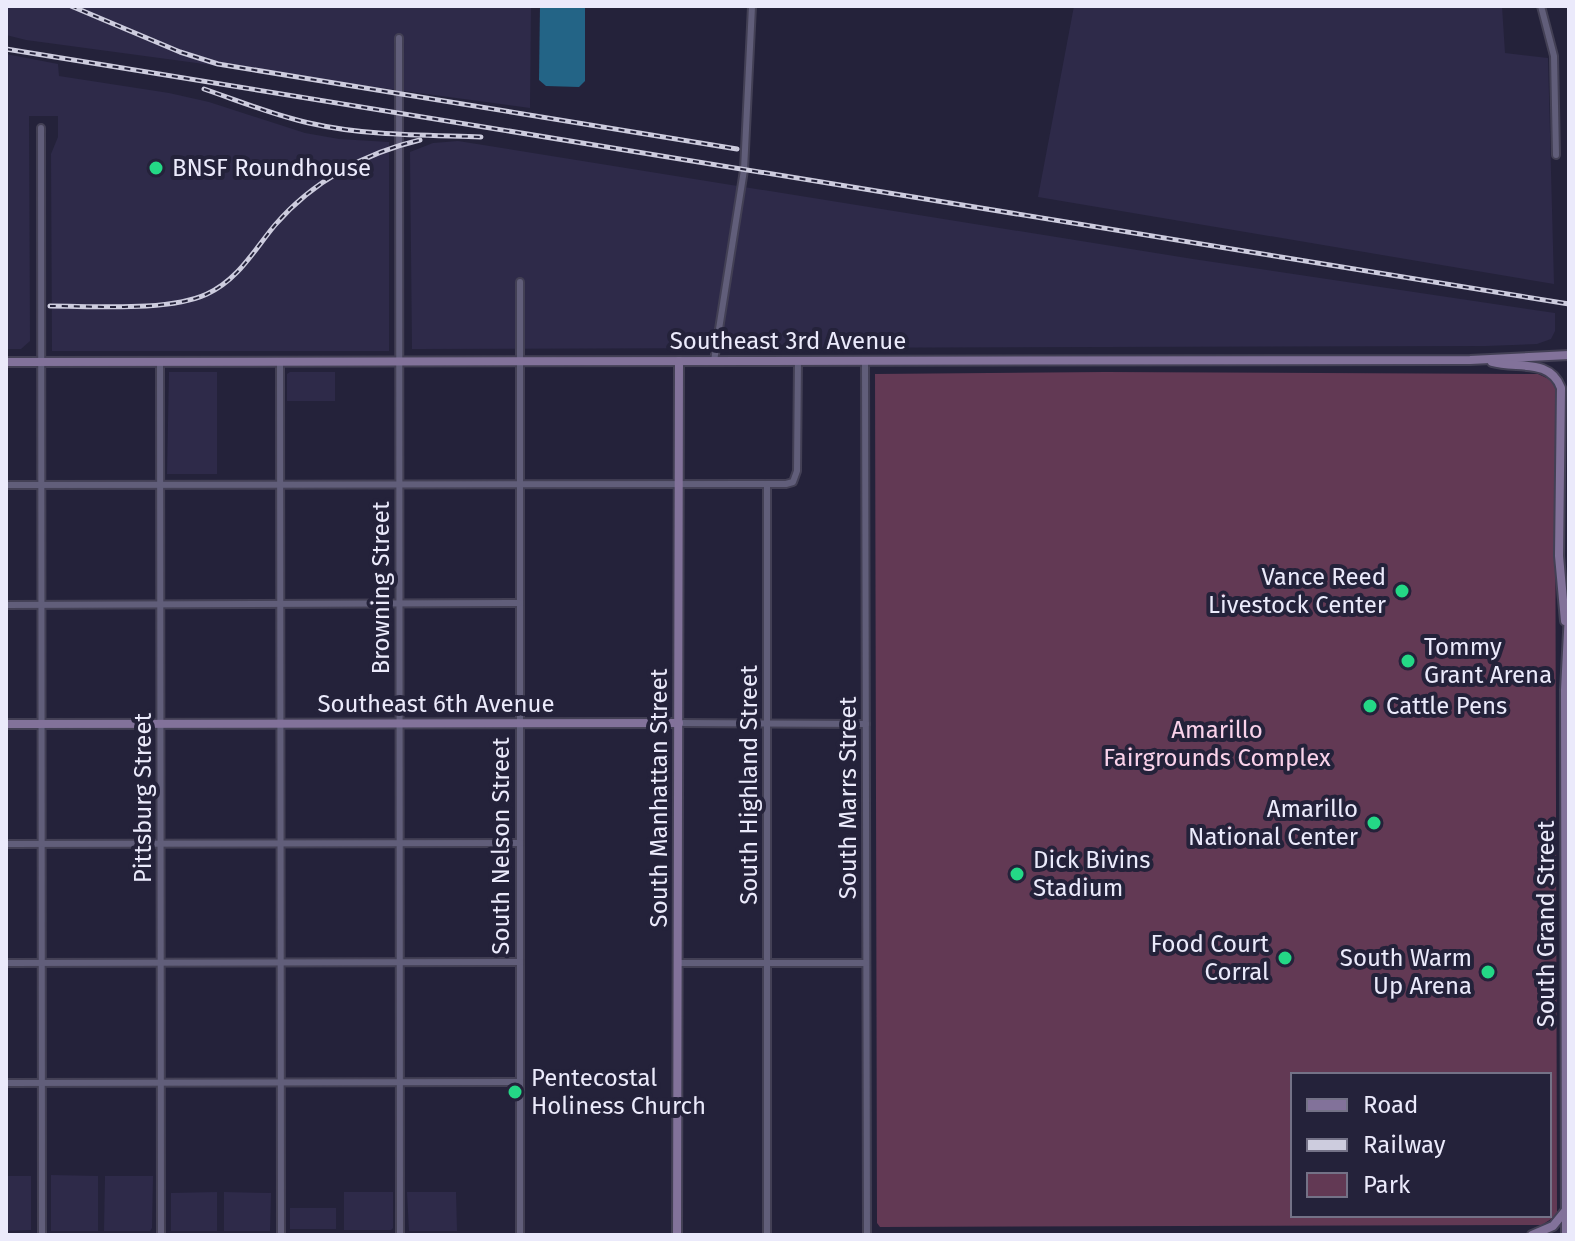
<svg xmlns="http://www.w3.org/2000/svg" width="1575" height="1241" font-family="'Fira Sans',sans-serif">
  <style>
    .built { fill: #2e2a49 }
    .green { fill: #623954; fill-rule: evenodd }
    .water { fill: #236486 }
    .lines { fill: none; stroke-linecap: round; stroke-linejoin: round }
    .street-casing { stroke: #434055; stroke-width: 10 }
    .secondary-casing { stroke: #434055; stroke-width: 12 }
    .street { stroke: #615e7a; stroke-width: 6 }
    .secondary { stroke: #82729a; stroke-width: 8 }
    .rail-casing { stroke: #cdccde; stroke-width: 5 }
    .rail { stroke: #24223a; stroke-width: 2; stroke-dasharray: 6; stroke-linecap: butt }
    .poi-dot { fill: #24d886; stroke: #24223a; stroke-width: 3 }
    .labels { text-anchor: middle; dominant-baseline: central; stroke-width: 8; stroke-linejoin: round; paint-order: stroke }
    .poi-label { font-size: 24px; fill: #ebeafb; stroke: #24223a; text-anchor: start }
    .street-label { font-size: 24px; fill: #ebeafb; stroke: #24223a }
    .park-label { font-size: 24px; fill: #fad2ea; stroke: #24223a }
  </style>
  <rect width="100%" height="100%" fill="#24223a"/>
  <g class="built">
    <path d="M6,6h525l-1,102 -504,-68 -20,-5z"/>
    <path d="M1074,6h428l3,47 43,5 6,226 -516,-87z"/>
    <path d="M6,54l52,10 1,12 110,17 40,9 96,31 34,6 50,3v209h-337l-1,-197 7,-17v-21h-29l1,225 -9,8h-15z"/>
    <path d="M458,141l735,118 362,54v18l-4,8 -14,5 -51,2 -1074,3 -2,-197 23,-9z"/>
    <path d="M169,372h48v102h-50z"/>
    <path d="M290,372h45v29h-48v-27z"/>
    <path d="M51,1175l47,1v55h-47z"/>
    <path d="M6,1176h25v54l-25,1z"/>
    <path d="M105,1176h48l-1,52 -2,3h-46z"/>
    <path d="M217,1192v39h-46v-38z"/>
    <path d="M224,1192l47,1 -1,38h-46z"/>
    <path d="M344,1192h49v36l-2,2h-47z"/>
    <path d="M407,1192h49l1,39h-48z"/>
    <rect x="290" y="1208" width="46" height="21"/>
  </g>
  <path class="green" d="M1105,372l433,2 13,6 4,7 2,828 -15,10 -662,2 -3,-4 -2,-849zM1293,1075h256v140h-256z"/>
  <path class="water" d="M540,6h45v75l-6,6 -33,-1 -7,-6z"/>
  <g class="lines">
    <g class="street-casing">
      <g id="street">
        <path d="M1541,6l13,50 2,99"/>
        <path d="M399,38l1,1197"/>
        <path d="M41,128l1,1107"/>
        <path d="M520,282v953"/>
        <path d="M160,361l1,874"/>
        <path d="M280,361l1,874"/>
        <path d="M714,361l30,-191 8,-164"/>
        <path d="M865,361l2,874"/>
        <path d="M6,485l761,-1"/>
        <path d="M6,605l513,-2"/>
        <path d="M679,723l187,1"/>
        <path d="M6,844l514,-1"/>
        <path d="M6,963l514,-1"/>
        <path d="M679,963h187"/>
        <path d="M6,1083l514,-1"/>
        <path d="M767,1235v-751h19l7,-2 4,-11 1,-111"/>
      </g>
    </g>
    <g class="secondary-casing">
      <g id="secondary">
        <path d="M6,362l1464,-2 99,-5"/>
        <path d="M1492,362c25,7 58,-4 69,26l-2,168 6,65"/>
        <path d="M6,724l673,-1"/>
        <path d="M677,1235l2,-874"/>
        <path d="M1532,1235l21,-9 13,-16"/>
        <path d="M1566,1235l-1,-545 4,-77"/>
      </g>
    </g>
    <use href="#street" class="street"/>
    <use href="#secondary" class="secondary"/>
    <g class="rail-casing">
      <g id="rail">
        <path d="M71,6l109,46 38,12 519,85"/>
        <path d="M6,49l1563,255"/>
        <path d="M204,89c35,12 69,26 105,34 56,13 116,12 172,14"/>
        <path d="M50,306c44,0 118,6 157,-12 32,-15 47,-44 68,-69 38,-44 90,-72 145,-85"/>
      </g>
    </g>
    <use href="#rail" class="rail"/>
  </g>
  <g class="poi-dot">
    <circle cx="156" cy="168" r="8"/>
    <circle cx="1402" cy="591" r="8"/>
    <circle cx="1408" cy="661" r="8"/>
    <circle cx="1370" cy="706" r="8"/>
    <circle cx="1374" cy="823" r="8"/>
    <circle cx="1017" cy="874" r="8"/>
    <circle cx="1285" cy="958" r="8"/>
    <circle cx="1488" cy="972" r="8"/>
    <circle cx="515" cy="1092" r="8"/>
  </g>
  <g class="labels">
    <g class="poi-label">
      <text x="172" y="168">BNSF Roundhouse</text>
      <text x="1386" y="577" text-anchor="end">Vance Reed<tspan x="1386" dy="28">Livestock Center</tspan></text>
      <text x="1424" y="647">Tommy<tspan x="1424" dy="28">Grant Arena</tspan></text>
      <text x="1386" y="706">Cattle Pens</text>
      <text x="1358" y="809" text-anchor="end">Amarillo<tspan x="1358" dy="28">National Center</tspan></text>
      <text x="1033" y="860">Dick Bivins<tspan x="1033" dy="28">Stadium</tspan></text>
      <text x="1269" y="944" text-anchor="end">Food Court<tspan x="1269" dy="28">Corral</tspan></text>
      <text x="1472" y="958" text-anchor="end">South Warm<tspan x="1472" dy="28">Up Arena</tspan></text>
      <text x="531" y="1078">Pentecostal<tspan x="531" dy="28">Holiness Church</tspan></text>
    </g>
    <g class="street-label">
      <text x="788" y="341">Southeast 3rd Avenue</text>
      <text transform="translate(381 588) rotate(-90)">Browning Street</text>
      <text x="436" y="704">Southeast 6th Avenue</text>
      <text transform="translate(749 785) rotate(-90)">South Highland Street</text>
      <text transform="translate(143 798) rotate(-90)">Pittsburg Street</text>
      <text transform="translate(659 798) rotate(-90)">South Manhattan Street</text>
      <text transform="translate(848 798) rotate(-90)">South Marrs Street</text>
      <text transform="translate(501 846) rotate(-90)">South Nelson Street</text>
      <text transform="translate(1546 924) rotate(-90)">South Grand Street</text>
    </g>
    <g class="park-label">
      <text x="1217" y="730">Amarillo<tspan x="1217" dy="28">Fairgrounds Complex</tspan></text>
    </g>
  </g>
  <rect width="1575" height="1241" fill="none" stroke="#ebeafb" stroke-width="16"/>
  <rect x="1291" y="1073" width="260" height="144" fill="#24223a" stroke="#747287" stroke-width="2"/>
  <rect x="1307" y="1099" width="40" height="12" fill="#82729a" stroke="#747287" stroke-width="2"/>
  <text x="1363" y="1113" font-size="24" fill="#ebeafb">Road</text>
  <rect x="1307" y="1139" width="40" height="12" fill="#cdccde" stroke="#747287" stroke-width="2"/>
  <text x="1363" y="1153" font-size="24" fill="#ebeafb">Railway</text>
  <rect x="1307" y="1173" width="40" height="24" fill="#623954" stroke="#747287" stroke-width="2"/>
  <text x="1363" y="1193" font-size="24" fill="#ebeafb">Park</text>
</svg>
